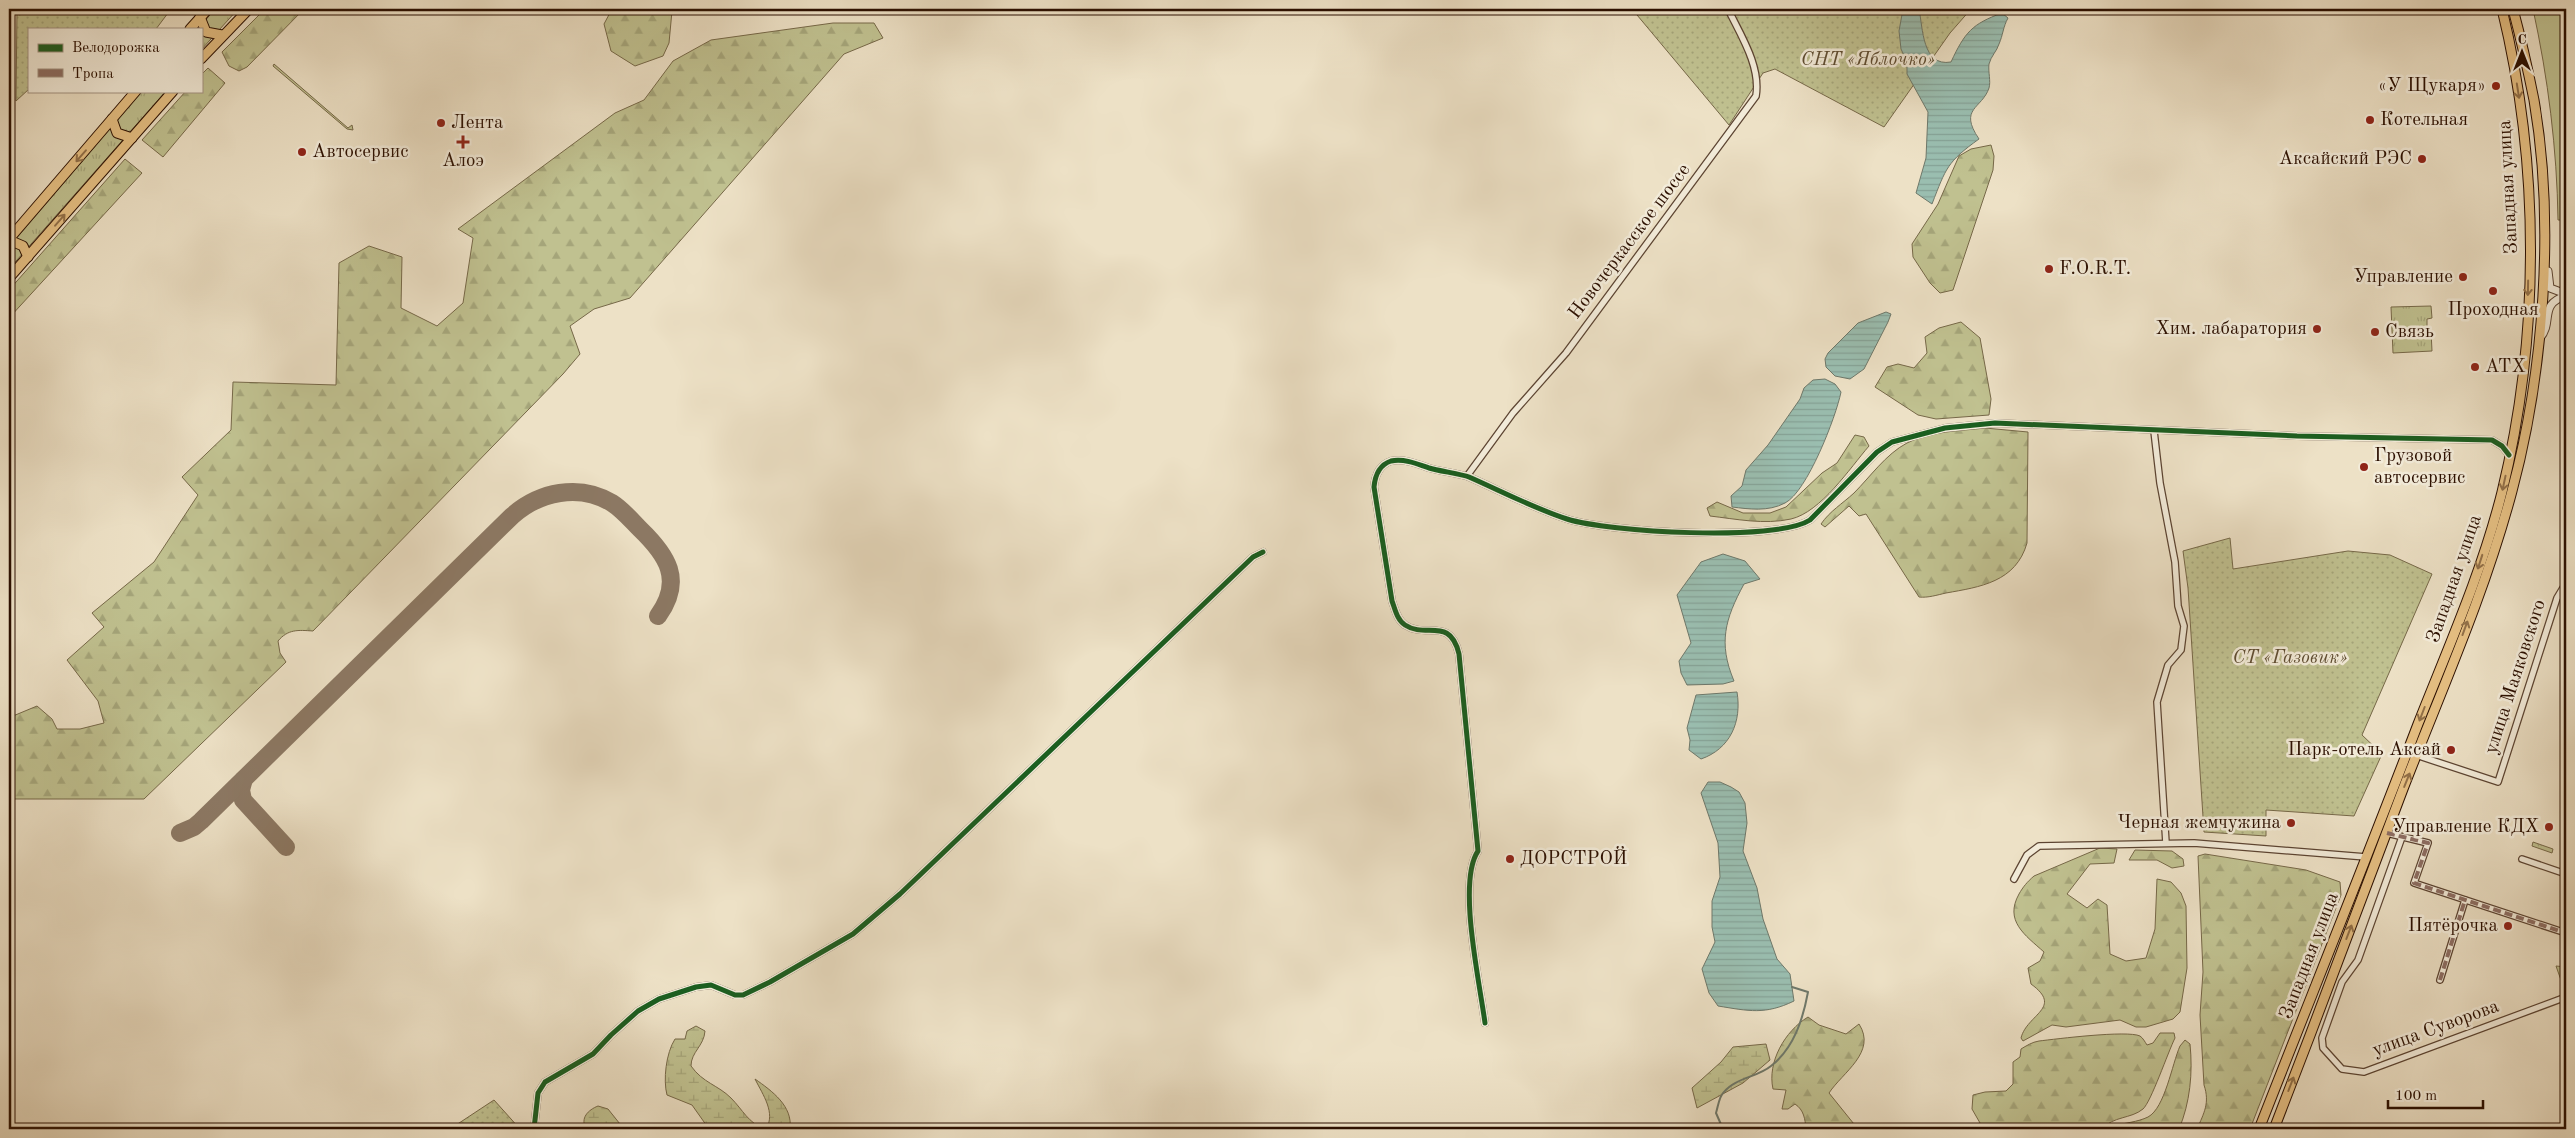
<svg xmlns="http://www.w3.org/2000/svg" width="2575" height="1138" font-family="'Old Standard TT',serif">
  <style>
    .grass { fill: url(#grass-tufts); stroke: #766848 }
    .forest { fill: url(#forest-firs); stroke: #766848 }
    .wetland { fill: url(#wetland-marsh); stroke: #766848 }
    .park { fill: #c0c190; stroke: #766848 }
    .garden { fill: url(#garden-dots); stroke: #766848 }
    .water { fill: url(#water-rules); stroke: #6e786a }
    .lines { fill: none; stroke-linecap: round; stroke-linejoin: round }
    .stream { stroke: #6e786a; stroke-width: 2 }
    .taxiway { stroke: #8c7863; stroke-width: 18 }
    .minor-casing { stroke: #5c4432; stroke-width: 8 }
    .tertiary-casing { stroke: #5c4432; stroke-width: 9 }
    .primary-casing { stroke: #2b0f00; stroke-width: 11 }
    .minor { stroke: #f3ecda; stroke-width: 5.5 }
    .tertiary { stroke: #f3ecda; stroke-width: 7 }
    .primary { stroke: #e6c083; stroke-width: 9 }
    .quiet { stroke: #8d6e63; stroke-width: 4; stroke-dasharray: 8 4; stroke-linecap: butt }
    .cycleway-casing { stroke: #f3ecda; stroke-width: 8 }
    .cycleway { stroke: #1b5e20; stroke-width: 5 }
    .oneway { stroke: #927048 }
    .poi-dot { fill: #8f2418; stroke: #f3ecda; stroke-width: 2 }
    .labels { text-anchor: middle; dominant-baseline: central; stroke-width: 5; stroke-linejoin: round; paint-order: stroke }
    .park-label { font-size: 19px; font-style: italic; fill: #5f4d32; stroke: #f3ecda }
    .poi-label { font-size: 19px; fill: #2b0f00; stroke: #f3ecda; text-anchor: end }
    .street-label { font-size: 19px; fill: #2b0f00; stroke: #f3ecda }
  </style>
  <defs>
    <pattern id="grass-tufts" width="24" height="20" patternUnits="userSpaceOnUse" patternTransform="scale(1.25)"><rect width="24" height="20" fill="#c0c190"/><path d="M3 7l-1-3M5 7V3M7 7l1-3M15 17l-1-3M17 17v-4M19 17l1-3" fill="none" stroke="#a5a57a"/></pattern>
    <pattern id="forest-firs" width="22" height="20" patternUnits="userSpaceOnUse" patternTransform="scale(1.25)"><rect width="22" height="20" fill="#c0c190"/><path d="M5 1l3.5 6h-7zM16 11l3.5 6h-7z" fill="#a5a57a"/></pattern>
    <pattern id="wetland-marsh" width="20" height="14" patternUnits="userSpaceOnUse" patternTransform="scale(1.25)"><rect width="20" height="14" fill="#c0c190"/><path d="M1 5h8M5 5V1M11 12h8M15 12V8" fill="none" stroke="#a5a57a"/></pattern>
    <pattern id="garden-dots" width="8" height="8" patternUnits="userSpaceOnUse" patternTransform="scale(1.25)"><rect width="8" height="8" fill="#c0c190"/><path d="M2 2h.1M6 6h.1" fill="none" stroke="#a5a57a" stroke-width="1.8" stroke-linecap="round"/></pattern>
    <pattern id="water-rules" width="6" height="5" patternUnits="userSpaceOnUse" patternTransform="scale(1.25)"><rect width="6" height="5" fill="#9abeb0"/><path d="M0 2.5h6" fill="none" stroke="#85a296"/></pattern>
  </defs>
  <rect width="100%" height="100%" fill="#ede1c6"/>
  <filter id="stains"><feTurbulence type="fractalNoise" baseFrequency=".004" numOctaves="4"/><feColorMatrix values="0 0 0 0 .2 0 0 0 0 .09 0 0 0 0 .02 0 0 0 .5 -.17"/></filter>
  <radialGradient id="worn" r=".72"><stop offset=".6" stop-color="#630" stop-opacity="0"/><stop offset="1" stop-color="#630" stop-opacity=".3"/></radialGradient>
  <g class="grass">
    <path d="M215,9h23l-37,41v-21h-3z"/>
    <path d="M274,64l74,64 4,-3 1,5 -6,-1 -74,-63z"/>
    <path d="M142,91h24l-157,178v-22z"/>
    <path d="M2431,306l1,12 -5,1v12h4l1,20 -39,2 -2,-46z"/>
    <path d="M2533,842l20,7 -1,4 -20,-7z"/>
  </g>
  <g class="forest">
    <path d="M265,9h39l-57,58 -8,4 -10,-5 -7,-14z"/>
    <path d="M612,9h65l-5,2 -3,32 -6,13 -28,10 -24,-15 -7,-27z"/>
    <path d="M833,23h41l9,15 -39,16 -214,244 -36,11 -24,17 10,28 -17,20 -250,257c-15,-1 -25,-2 -35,10l2,12 6,9 -142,137h-135v-89l4,6 24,-10 15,13 5,10h23l24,-6 -6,-22 -31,-41 37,-33 -12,-14 62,-51 44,-67 -16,-18 49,-47 2,-48 103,3 3,-122 30,-17 33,11 -1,51 36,18 26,-23 10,-65 -15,-9 157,-116 29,-13 29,-39 38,-21z"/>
    <path d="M208,68l17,15 -62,74 -21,-17 44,-49h15v-16z"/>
    <path d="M1991,145l3,11 -1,14 -40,120 -13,3 -10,-10 -17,-26 -1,-13 26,-40 21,-48 12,-7z"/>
    <path d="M125,159l17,14 -133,145v-28z"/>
    <path d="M1961,322l19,16 11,61 -2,16 -53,4 -18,-4 -43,-28 12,-20 11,-3 16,4 13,-15 -2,-16 14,-9z"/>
    <path d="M1985,428l43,4 -1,111c-11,39 -47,44 -81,50 -9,2 -18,5 -27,4l-53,-83 -7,2 -10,-10 -24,21 -4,-3c9,-13 21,-20 33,-31 16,-16 32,-39 53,-50 23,-12 53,-12 78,-15z"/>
    <path d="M1855,435l9,2 5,9c-19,22 -48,66 -78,73 -27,6 -55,0 -81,-3l-3,-8 10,-6 26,11h27l16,-6 36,-34 15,-10z"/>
    <path d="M2100,848l17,1 -3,14 -24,1 -23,30 20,14 11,-9 9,6 3,49 16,7 20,-3 9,-29 2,-50 14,3 10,11 5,13 1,62 -7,44 -7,7 -27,8h-10l-16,-7 -54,7 -14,-2 -29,16 -2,-3c6,-24 43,-30 10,-54l-3,-16 12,-7 4,-9c-19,-17 -40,-31 -25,-58 4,-7 8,-12 15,-18z"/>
    <path d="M2135,850l37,1 11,8 1,7 -12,2 -15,-8h-28z"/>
    <path d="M2205,854l101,16 34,12 1,13 -91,234h-53c7,-16 13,-26 7,-44l-4,-70 3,-43 -5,-116z"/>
    <path d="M1808,1017l11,8 27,9 13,-10c18,28 -16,48 -30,69l29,36h-52c-1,-10 -2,-19 -11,-25l-7,5h-6l4,-19 -13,-1c-6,-27 12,-58 35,-72z"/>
    <path d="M2160,1033h14l1,5c-7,14 -24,64 -32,71 -12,10 -30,7 -41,20h-125l3,-6 -8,-14 1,-14 12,-3 21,-1 7,-7v-22l7,-5 1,-8c5,-3 11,-7 18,-8 17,-2 88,-11 101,-5 3,2 5,6 7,9l6,-2z"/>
    <path d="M2185,1040l5,4c3,29 0,59 -11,85h-68l2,-3c11,-3 25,-4 35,-9 17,-9 24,-53 32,-71z"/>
  </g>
  <g class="wetland">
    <path d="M696,1026l9,5c-1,15 -14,21 -14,35 12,17 27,19 40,32 12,12 17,25 34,31h-56l-17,-24 -25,-10c-4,-15 -1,-42 8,-56h10l2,-8z"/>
    <path d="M1766,1044l4,16 -27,23 -46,25 -5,-20 29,-26 12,-15z"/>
    <path d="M755,1079c17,12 38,27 35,50h-24c10,-16 -3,-34 -11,-50z"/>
    <path d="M598,1106l10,3 16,20h-38c-6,-11 2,-19 12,-23z"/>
  </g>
  <g class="park">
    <path d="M2533,9h33v211h-8c-1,-71 -10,-142 -25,-211z"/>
    <path d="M2556,966l10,1v15l-4,1z"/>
  </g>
  <g class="garden">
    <path d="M17,9h154l-15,20h-127v60l-13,12z"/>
    <path d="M1632,9h339l-21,24 -66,94 -109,-58 -12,4 -34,52z"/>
    <path d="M2230,538l3,31 115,-18 42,4 42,19 -70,161 20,19 -28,62 -88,-6v26l-62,-4 -16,-244 -5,-37z"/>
    <path d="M494,1100l26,29h-70z"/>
  </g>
  <g class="water">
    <path d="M1903,9h16c4,19 3,58 32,53 14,-30 21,-38 51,-49l6,5c-5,9 -5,17 -9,26 -2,7 -8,12 -10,20 -1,8 2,17 0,24 -7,21 -31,20 -10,51 -32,23 -33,29 -47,65l-16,-11 10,-35 2,-46 -21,-38v-12l-6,-13 -2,-18z"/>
    <path d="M1886,312l5,2 -3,8 -24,47 -14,10 -15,-3 -9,-9 -1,-8 3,-6 30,-30z"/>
    <path d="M1825,379l10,5 6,8c-5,25 -34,100 -56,111 -17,9 -36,6 -53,4l-1,-11 11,-10 4,-16 22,-25 32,-46 4,-11 9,-8z"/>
    <path d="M1723,554l22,7 15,18 -16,5c-19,35 -26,59 -10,97l-11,3 -36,1 -6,-12 -2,-12 12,-18 -14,-48 24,-33z"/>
    <path d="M1737,692c5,30 -7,57 -36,67l-12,-9 1,-10 -3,-12 9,-33z"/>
    <path d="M1708,782h12l11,5 8,5 6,11 2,20 -4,28 14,37 6,31 14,40 13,15 4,27c-29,14 -45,10 -76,5l-9,-13 -7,-24 13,-27 -3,-15v-26l8,-24 -2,-34 -17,-50z"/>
  </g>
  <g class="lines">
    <path class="stream" d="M1723,1129l-7,-16c2,-6 3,-17 8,-21 11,-14 34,-15 47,-26 23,-18 32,-47 37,-74l-16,-5"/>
    <g class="taxiway">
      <path d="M244,779l-3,11 2,10 43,47"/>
      <path d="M180,833l14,-6 7,-6 311,-305c27,-24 67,-33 100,-13 11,7 19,17 28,26 27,26 44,51 18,87"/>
    </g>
    <g class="minor-casing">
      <g id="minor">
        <path d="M20,11l3,-2"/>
        <path d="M2154,431l6,52 15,79 3,44 6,20 -3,24 -13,15 -11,37 9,141"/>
        <path d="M1467,476l46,-63 53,-60 190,-257c5,-30 -16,-62 -28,-87"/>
        <path d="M2566,734v8"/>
        <path d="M2416,755l82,27 59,-184 9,-15"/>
        <path d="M2387,833l41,10 -14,40 152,50"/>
        <path d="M2402,837l-44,123 -16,22 -20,56 1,10 19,21 22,3 202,-75"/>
        <path d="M2522,859l44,15"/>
        <path d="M2014,879l13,-24 12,-9 155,-3 172,14"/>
        <path d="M2440,980l25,-80"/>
        <path d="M1485,1023c-5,-39 -28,-141 -7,-172l-19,-197c-9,-38 -33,-15 -54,-29 -8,-5 -10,-16 -13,-24l-18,-114c1,-11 5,-22 17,-26 12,-3 27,3 38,7 10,3 32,6 40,9 32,14 64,31 98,42 40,13 209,23 243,1l67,-68 15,-10 53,-14 50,-5 302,13 195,4 10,6 7,9"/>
        <path d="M534,1129l4,-36 7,-11 48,-28 18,-19 27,-24 21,-12 37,-12 15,-2 24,10h8l27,-13 83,-48 47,-40 353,-337 10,-5"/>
      </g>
    </g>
    <g class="tertiary-casing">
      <g id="tertiary">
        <path d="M2548,271l2,17 16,6"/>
        <path d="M2540,338c14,-16 -2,-34 26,-42"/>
      </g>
    </g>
    <g class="primary-casing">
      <g id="primary">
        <path d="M200,17l6,15 16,3"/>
        <path d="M190,29l18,-20"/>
        <path d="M201,59l48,-50"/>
        <path d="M112,119l5,14 15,5"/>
        <path d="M9,239l127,-148"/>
        <path d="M9,240l14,6 5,11"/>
        <path d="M9,278l164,-187"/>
        <path d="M2259,1129c53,-135 107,-269 159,-405 30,-76 64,-152 84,-232 38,-156 38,-327 0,-483"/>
        <path d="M2274,1129c44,-113 86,-227 129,-340 38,-98 82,-196 109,-298 32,-119 43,-268 22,-391 -6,-30 -13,-61 -21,-91"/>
      </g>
    </g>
    <use href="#minor" class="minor"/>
    <use href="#tertiary" class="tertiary"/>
    <use href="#primary" class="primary"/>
    <g class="quiet">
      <path d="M2387,833l41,10 -14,40 152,50"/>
      <path d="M2440,980l25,-80"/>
    </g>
    <g class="cycleway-casing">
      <g id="cycleway">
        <path d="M1485,1023c-5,-39 -28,-141 -7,-172l-19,-197c-9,-38 -33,-15 -54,-29 -8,-5 -10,-16 -13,-24l-18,-114c1,-11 5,-22 17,-26 12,-3 27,3 38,7 10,3 32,6 40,9 32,14 64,31 98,42 40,13 209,23 243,1l67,-68 15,-10 53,-14 50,-5 302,13 195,4 10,6 7,9"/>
        <path d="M534,1129l4,-36 7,-11 48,-28 18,-19 27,-24 21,-12 37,-12 15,-2 24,10h8l27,-13 83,-48 47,-40 353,-337 10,-5"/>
      </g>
    </g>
    <use href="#cycleway" class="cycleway"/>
  </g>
  <defs><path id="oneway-shaft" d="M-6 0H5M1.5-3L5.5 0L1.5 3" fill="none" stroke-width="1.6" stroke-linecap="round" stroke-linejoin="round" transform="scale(1.25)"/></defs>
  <g class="oneway">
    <use href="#oneway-shaft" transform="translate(2518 91) rotate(81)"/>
    <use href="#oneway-shaft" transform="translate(81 156) rotate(131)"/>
    <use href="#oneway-shaft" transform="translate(60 220) rotate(-49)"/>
    <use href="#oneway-shaft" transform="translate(2528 288) rotate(91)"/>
    <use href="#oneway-shaft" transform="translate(2504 483) rotate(102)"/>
    <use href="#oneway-shaft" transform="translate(2480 562) rotate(108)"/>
    <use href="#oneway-shaft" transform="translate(2465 628) rotate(-70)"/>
    <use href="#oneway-shaft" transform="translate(2422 714) rotate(111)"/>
    <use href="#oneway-shaft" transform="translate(2407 780) rotate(-68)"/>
    <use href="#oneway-shaft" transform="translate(2349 932) rotate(-69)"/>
    <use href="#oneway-shaft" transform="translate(2291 1084) rotate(-69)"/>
  </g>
  <g class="poi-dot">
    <circle cx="2496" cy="86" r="5"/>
    <circle cx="2370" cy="120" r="5"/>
    <circle cx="441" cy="123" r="5"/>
    <path d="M460.5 134.5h5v5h5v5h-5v5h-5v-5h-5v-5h5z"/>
    <circle cx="302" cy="152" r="5"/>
    <circle cx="2422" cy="159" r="5"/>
    <circle cx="2049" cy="269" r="5"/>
    <circle cx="2463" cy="277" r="5"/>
    <circle cx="2493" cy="291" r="5"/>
    <circle cx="2317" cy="329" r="5"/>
    <circle cx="2375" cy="332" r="5"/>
    <circle cx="2475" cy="367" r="5"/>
    <circle cx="2364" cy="467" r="5"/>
    <circle cx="2451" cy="750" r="5"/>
    <circle cx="2291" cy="823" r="5"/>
    <circle cx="2549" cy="827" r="5"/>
    <circle cx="1510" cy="859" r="5"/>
    <circle cx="2508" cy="926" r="5"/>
  </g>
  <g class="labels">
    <g class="park-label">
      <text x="1868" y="60">СНТ «Яблочко»</text>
      <text x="2290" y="658">СТ «Газовик»</text>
    </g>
    <g class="poi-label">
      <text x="2486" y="86">«У Щукаря»</text>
      <text x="2380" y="120" text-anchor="start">Котельная</text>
      <text x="451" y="123" text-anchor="start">Лента</text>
      <text x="312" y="152" text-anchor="start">Автосервис</text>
      <text x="2412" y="159">Аксайский РЭС</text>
      <text x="463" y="161" text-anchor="middle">Алоэ</text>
      <text x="2059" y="269" text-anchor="start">F.O.R.T.</text>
      <text x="2453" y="277">Управление</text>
      <text x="2493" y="310" text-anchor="middle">Проходная</text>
      <text x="2307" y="329">Хим. лабаратория</text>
      <text x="2385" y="332" text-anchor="start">Связь</text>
      <text x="2485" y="367" text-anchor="start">АТХ</text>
      <text x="2374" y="456" text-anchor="start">Грузовой<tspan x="2374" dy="22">автосервис</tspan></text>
      <text x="2441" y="750">Парк-отель Аксай</text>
      <text x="2281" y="823">Черная жемчужина</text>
      <text x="2539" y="827">Управление КДХ</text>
      <text x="1520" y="859" text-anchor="start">ДОРСТРОЙ</text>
      <text x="2498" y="926">Пятёрочка</text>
    </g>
    <g class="street-label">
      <text transform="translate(2509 187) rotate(-93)">Западная улица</text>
      <text transform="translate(1630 242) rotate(-53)">Новочеркасское шоссе</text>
      <text transform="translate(2455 579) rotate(-71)">Западная улица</text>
      <text transform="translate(2516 677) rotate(-72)">улица Маяковского</text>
      <text transform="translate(2310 956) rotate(-69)">Западная улица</text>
      <text transform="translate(2436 1029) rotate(-20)">улица Суворова</text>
    </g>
  </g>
  <rect width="2575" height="1138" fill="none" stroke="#ede1c6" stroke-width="30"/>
  <rect x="10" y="10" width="2555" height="1118" fill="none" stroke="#2b0f00" stroke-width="2.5"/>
  <rect x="15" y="15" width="2545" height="1108" fill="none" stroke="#2b0f00"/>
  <rect x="28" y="28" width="175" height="65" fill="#f3ecda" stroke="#a39483"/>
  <rect x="38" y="44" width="25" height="8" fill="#1b5e20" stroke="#a39483"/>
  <text x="72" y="52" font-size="15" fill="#2b0f00">Велодорожка</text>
  <rect x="38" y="69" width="25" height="8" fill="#8d6e63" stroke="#a39483"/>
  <text x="72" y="78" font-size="15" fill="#2b0f00">Тропа</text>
  <g transform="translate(2522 52)" stroke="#f3ecda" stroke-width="4" paint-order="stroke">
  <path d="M0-4L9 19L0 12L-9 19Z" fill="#2b0f00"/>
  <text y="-8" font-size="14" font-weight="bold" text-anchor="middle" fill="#2b0f00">С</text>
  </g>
  <path d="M2388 1100v8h95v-8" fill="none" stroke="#2b0f00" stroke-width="2.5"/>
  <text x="2395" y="1100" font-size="15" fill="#2b0f00" stroke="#f3ecda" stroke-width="4" paint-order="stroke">100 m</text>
  <rect width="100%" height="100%" filter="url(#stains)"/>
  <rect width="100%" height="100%" fill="url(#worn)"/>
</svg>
